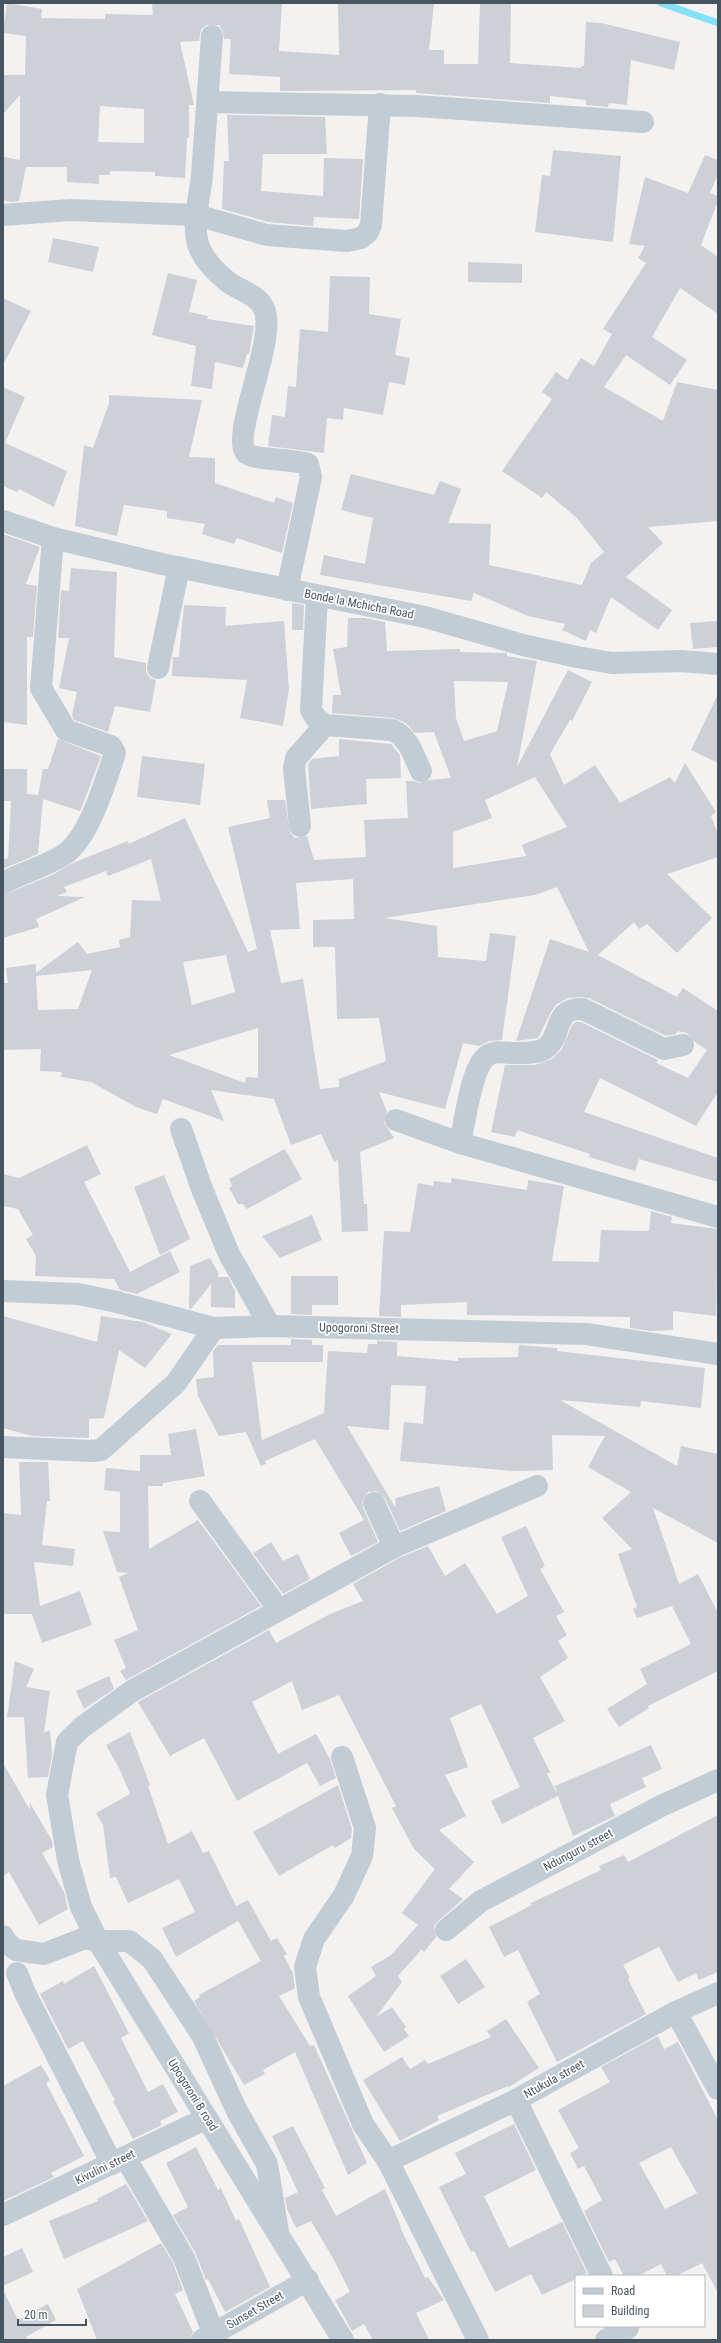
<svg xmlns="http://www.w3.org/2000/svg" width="721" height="2343" font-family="'Roboto Condensed',sans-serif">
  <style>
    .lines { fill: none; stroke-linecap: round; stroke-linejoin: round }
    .stream { stroke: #84e2f6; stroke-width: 7 }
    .building { fill: #cdd0d6; fill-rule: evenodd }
    .minor { stroke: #c1ccd4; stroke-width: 22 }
    .labels { text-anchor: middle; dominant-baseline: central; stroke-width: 3.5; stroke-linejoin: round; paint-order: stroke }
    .street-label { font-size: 12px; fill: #475561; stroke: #fff }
  </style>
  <rect width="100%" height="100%" fill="#f4f1f1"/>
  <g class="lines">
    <path class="stream" d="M661,3l57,20"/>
  </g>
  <g class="building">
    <path d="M7,3l35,6 -1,9 64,1v-5l48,1 -1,-12h130l-3,48 60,4 -1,-51 96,-1 -5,47h15v14h34l2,-61h31l-1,60 71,5v-2h3l2,-44 15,1 79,19 -6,28 -43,-10 -4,45 -18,-2 -1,4 -22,-2v-5l-36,-4v7l-134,-10v-3l-136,1v-14l-51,-3 2,-35h-7l-1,-8 -4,-6h-12l-6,4 -2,12 -19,1 14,63h-5v33h-2l-2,40 -30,-2v-4l-45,-1v4h-11v9l-32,-2v-15h-41l-7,34 -7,1 -9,-2v-43l17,3v-65l-17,19v-39h22l1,-39 -23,-3zM100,106l44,3v34l-46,-1z"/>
    <path d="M227,115l98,2 2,37h-64l-2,37 62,5 1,-38 39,1 -4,60 -45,-2 -1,9 -45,-4 -46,-13 2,-48h5z"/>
    <path d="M553,150l68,6 -8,86 -78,-10 7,-57 8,1z"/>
    <path d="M705,155l13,5v14l-8,19 8,3v5l-17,44 17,12v57l-38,-26 -28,49 35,23 -17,25 -44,-30 -22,32 59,34 14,-39 41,8v131l-70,6 15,16 -37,34 46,33 -14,20 -47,-33 -15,36 -6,-3 -4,11 -24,-11 3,-6 -37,-8 -54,-23 -3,8 -151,-26 4,-20 41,9 8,-46 -32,-8 10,-36 83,21 6,-14 21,8 -13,34 43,1 -2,41 93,20 9,-22 13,-11 -27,-34 -31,-26 -4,6 -40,-27 50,-72 -10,-7 14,-20 11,8 14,-22 13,8 18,-32 -9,-5 43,-66 -8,-5 7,-12 -16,-2 16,-67 43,16z"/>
    <path d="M53,238l46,9 -6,25 -45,-10z"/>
    <path d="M468,262l54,2v19l-54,-1z"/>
    <path d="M168,273l29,7 -8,32 19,4 -1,3 47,7 -5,28h-2l-4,14 -28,-6 -3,27 -21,-3 5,-40 -44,-11z"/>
    <path d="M330,276l40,1 -1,37 32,5 -6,36 15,3 -5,27 -16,-3 -6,33 -39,-7 -1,12 -16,-2 -3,35 -56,-7 4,-31 13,2 3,-31 8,1 4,-58 28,3z"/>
    <path d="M3,298l28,13 -28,54z"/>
    <path d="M3,387l22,10 -20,46 62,28 -13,36 -35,-18 -2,3 -14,-6z"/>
    <path d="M109,395l93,5 -13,57 26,1v25l59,20 2,-6 17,6 -11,50 -45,-15 -3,6 -32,-10 3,-10 -38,-6v-7l-43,-6 -7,31 -42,-10 9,-81 9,3 16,-45z"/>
    <path d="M3,534l37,13 -14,37 11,2 -4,51h-6v88l-24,-3z"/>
    <path d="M71,568l46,4 -3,85 32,6v9l4,6 6,2 -6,32 -35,-6 -7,26 -34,-12 -2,-5 5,-23 -18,-4 10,-50h-11l3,-48 8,1z"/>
    <path d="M292,603l12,2 -1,25h-11z"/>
    <path d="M184,605l42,2 -1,19 59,-5 5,68 -6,37 -43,-8 7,-38 -75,-4 1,-19h6z"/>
    <path d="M348,618h17l20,4 2,29 73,-2v3l47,1v3l30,5 -20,106 51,-97 24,12 -20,39 -2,-1 -20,34 14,31 31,-20 25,38 50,-26 5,6 10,-20 31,49 -5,4 7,18v23l-51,17 45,44 -35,35 -30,-29 -8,5 -5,-7 -36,33 79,42 6,-9 35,23v81l-22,34 -96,-48 -16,34 134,46v24l-79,-23 -4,12 -46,-14 1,-3 -73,-24 -2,7 -24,-5 14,-67h30l17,-6 10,-10 10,-24 4,-3h5l77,38 -2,3 32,15 19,-28 -12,-8 -8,-9 -9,-2 -2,3 -10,2 -77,-38 -7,-1 -14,1 -11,6 -6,8 -13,26 -22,3 34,-102 39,13 -32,-65 -22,8 -151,23 53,8 1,31 48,4 4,-28 26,3 -14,104 -13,1 -10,5 -16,-3 -18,66 -66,-17 8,20 -3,11 10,15 -34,14 4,52h3l1,27 -26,1 -4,-72 -4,2 -13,-28 -30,11 -17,-46 -63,-9 13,31 -61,-22 -6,15 -21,-7 -45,-25 -30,-5 1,-5 -22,-1 1,-22 -38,1v-67h5l-2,-15 30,-4v9l42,-31 9,12 33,-7 -1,-7 11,-3 2,-37 29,1 -10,-42 -43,17 -2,-5 -42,16 3,5 -10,4 28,1 -49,22 3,8 -36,11v-43l49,-20 23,-13 53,-21 1,3 56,-26 63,134 9,-3 -29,-122 42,-9 -3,-18h18l5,33 5,5 12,-2 7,24 52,-3 -2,-37 44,-2 -2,-37h7l7,2 9,-3 22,-2 -17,-46 -19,1 -9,-10 -13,-5 -61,-5 1,-18h8l-8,-46 14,-2zM454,681l54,1 -11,49 -33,10 -8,-23zM535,777l32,50 -45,18 4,11 -73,12v-36l39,-14 -7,-18zM353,879l1,40 -41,1v27h22l2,72 42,-1 7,43 -47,18v8l-19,2 -17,-110 -22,4 -11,-53 30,-1 -4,-46zM226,955l9,37 -43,13 -9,-43zM92,970l-14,39 -40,1 -2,-34zM258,1028v50l-12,-1 -1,6 -76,-28z"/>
    <path d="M718,621v26l-25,2 -3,-26z"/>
    <path d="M718,694v69l-27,-13z"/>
    <path d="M58,739l43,17 -18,48 -3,7 -37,-12 -5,55 -35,15v-9l5,-2 3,-57h-8v-32h24v25l11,1 5,-26h5z"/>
    <path d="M339,739l52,5 9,11 1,23 -35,1 1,25 -56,5 -3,-45 4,-5 27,-3z"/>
    <path d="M142,756l63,8 -5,41 -63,-8z"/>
    <path d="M87,1145l14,29 -17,8 46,90 40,-21 10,21 -43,22 -17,-4 -6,-11 -79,-3 1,-20 -10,-17 7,-4 -15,-26 -15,-3v-32l16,4z"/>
    <path d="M285,1149l17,30 -55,30 -4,-5h-5l-9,-16 3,-2 -3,-7z"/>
    <path d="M164,1175l26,64 -30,16 -26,-68z"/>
    <path d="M452,1178l75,12 1,-10 36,6 -12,75 47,1 2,-32 48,1 2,-20 21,6 -1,6 47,6 -2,87 -43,-5v19l-23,1 -20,-3v-11l-163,-2v-13l-66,3v12l-22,-1 5,-85 26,1 8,-49 15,3 1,-5 17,2z"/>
    <path d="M312,1215l10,25 -42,18 -18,-22z"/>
    <path d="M210,1258l9,16 -2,3h11l7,14v17l-24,-1v-23l-20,25 -2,-1 1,-42z"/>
    <path d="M291,1276h47v29h-26v10l-21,-1z"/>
    <path d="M3,1316l94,26 4,-26 42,6 29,12 -27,34 -26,-18 -15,68 -15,1v19l-57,-2 -29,-8z"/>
    <path d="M291,1339l21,1v5h11v17h-71l10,78 62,-27 4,-62 39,2 1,-9h9v-3l20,1v14l61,5v-3l60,-1 1,-12 38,3v3l148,17 -4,40 -60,-7 -1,6 -80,-7 117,66 4,-20 37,8v89l-65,-35 26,76 19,-10 20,39v58l-70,35 1,2 -30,19 -12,-18 40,-25 -7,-15 51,-25 -19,-38 -35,12 -4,-9 4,-2 -19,-53 14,-5 -30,-31 29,-26 -43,-25 17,-31 -53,-1 1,35 -39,1 -114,-10 4,-39 19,2 3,-38 -35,-1 -2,45 -42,-4 48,81 1,-9 43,-12 7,25 -46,20 -15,-33 -9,-7 -8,1 -6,9 1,7 15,34 -27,14 -12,-23 25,-13 -49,-81 -50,22 1,3 -5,2 -15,-34 -27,4 -21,-40 -2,-17 18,-2 -1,-26 5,-6h73z"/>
    <path d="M196,1429l9,47 -42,7v3h-15l1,63 49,-29 63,86 -135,74 -6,-9 6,-3 -12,-28 24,-10 -19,-53 10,-4 -12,-1 -14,-41 17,1v-40l-16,-2 2,-22 34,3v-16h31l-3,-21z"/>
    <path d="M19,1462h29l2,39h-3l-5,44 33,4 -2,17 -39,-4 6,44 40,-15 12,34 -50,18 -10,-29h-29v-101l18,2z"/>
    <path d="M526,1526l19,40 -5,3 24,43 -8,4 11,19 -9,6 10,17 -28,19 25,44 -32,17 17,34 -3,2 10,20 -2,-8 96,-41 11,24 -20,9 4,9 -36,17 5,12 -42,20 -15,-40 -56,28 -11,-23 29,-14 -39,-83 -31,14 18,49 -23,8 21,41 -27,14 35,32 -25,27 14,10 -25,22 -4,5 2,11 -12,15 -2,-3 -24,27 4,6 -26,35 16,-10 14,20 -2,2 5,7 -25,16 -36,-56 28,-20 -5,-9 20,-12 27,-30 -16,-12 33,-44 -21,-20 -22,-41 4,-2 -57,-111 -37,15 -10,-29 -40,21 26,52 38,-20 14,25 6,19 -16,8 -13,-23 -70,38 -33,-63 -34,18 -32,-54 131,-72 7,13 54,-29 33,-13 -10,-17 46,-26 29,-12 17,30 20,-13 32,51 31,-18 -27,-59z"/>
    <path d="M271,1542l12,19 15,-7 12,25 -27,15 -30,-41z"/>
    <path d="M15,1661l19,8 -8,18 24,4 -6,41 6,-1 2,24 -4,22 -20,1 -4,-61h-17z"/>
    <path d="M109,1676l5,13 -30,20 -8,-18z"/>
    <path d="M130,1732l20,53 -2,1 20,58 24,-13 11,22 6,-2 27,55 12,-6 23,41 6,-3 10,16 -3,2 9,17 2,15 -16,8 31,50 4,-1 53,118 -19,12 -53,-123 -32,18 2,4 -21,11 -50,-84 6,-4 -1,-2 62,-34 -23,-40 -62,36 -14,-29 33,-16 -16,-33 -51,24 -12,-26 -6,1 -7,-53 -7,-12 34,-19 -10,-24 -14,-25z"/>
    <path d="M3,1763l27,47v-7l22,38 1,6 -11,6 22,39 4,17 -29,16 -30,-53 -6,4z"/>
    <path d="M338,1785l14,44 -1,9 -16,10 -2,-3 -54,31 -26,-44z"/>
    <path d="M718,1815v157l-19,8 -3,-7 -18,9 -19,-35 -36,18 7,13 -2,1 18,35 -89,48 -30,-60 13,-8 -22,-44 -14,7 -15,-30 43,-22 -1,-2 70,-33 -2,-4 25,-11 4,7z"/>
    <path d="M466,1959l19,28 -27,17 -18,-28z"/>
    <path d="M94,1966l35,67 -8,5 27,54 15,-8 15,28 -18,9 2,4 -29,14 -20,-38 2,-1 -32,-59 -15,8 -28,-55 23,-13 1,3z"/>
    <path d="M506,2019l33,49 -30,19 -1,-1 -71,30 2,4 -39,21 -37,-61 39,-23 8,12 15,-9 3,4 63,-27 -4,-6z"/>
    <path d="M658,2036l6,13 14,-7 40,78v173l-16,-30 -26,13h-9l-6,-12 -23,12h-14l-9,-17 -6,3 -25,-51 18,-11 -18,-34 -6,3 -8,-16 9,-5 -21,-38 52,-28 -9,-15zM671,2147l26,46 -32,16 -26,-46z"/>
    <path d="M41,2065l9,15 -4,3 38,73 -33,17 3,4 -51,24v-115z"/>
    <path d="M514,2124l22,46 -52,26 25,52 53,-26 25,51 -11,3v3l-34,16 -11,-21 -36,18 -21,-41 -3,1 -32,-65 27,-13 -11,-21z"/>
    <path d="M293,2126l32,62 -3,2 14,26 49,-27 16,38h-1l25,51 3,-1 16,23 -28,13 13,27h-56l-9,-16 -12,7 -17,-31 15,-8 -16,-32 -23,-39 -15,7 -9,-19 -2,-11 13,-6 -26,-56z"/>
    <path d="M196,2147l22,43 3,-2 15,33 3,-2 31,68 -45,25 -17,-33 -2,1 -11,-28 -22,-37 15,-8 -22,-44z"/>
    <path d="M126,2184l22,37 -84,38 -15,-38 49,-20 -1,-2z"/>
    <path d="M161,2243l12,20 10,27 -8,4 18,38 -3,8h-93l-20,-51z"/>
    <path d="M22,2248l11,24 -30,14v-29z"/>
    <path d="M3,2290l15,30 30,-16 8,16 -30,17 2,3h-25z"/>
  </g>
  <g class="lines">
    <g class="minor">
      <path d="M212,36c-3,46 -7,93 -10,139 -2,23 -11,49 -3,72 5,13 18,26 29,35 12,9 32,13 37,29 10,32 -34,124 -19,142 7,7 48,6 62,11l3,13 -24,113"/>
      <path d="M208,102l209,4 226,16"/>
      <path d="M3,215l67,-5 126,5 71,20 80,6 14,-3 7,-6 3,-7 9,-121"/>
      <path d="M3,521l50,17 109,26 263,53 98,28 54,12 35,6 69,-2 37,3"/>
      <path d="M317,596l-6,114 5,8 9,7 67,5c17,7 21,25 29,41"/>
      <path d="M158,668l21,-101"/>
      <path d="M300,826l-6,-58 2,-10 29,-33"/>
      <path d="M3,883c19,-10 40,-16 59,-27 27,-16 43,-74 53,-103l-4,-7 -45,-16 -25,-42 12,-150"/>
      <path d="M396,1120l64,23 258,74"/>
      <path d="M181,1129l21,60 27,65 41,72"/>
      <path d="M460,1143c5,-20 11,-76 27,-87 6,-5 16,-4 24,-3 10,0 26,1 35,-5 17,-13 6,-40 37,-39l81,40 19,-4"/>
      <path d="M3,1291l75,3 39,8 97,26 56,-2 316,8 132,20"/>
      <path d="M3,1447l88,4 10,-1 75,-67 38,-55"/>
      <path d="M200,1501l79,109"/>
      <path d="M374,1503l20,44"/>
      <path d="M342,1757l23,71 -3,28 -18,39 -30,44 -9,28 4,30 54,127 25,37 90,179"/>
      <path d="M446,1930l35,-29 180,-95 57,-26"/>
      <path d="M3,1936l4,7 9,7 28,4 41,-16 13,3 245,399"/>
      <path d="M17,1973l8,20 87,171"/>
      <path d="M676,2012l42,77"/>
      <path d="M516,2100l86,176"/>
      <path d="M125,2157l59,101 32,82"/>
      <path d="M388,2161l128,-61 160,-88 42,-19"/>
      <path d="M3,2215l204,-97"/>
      <path d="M278,2232l-11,-68 -30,-53 -35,-76 -50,-76 -23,-18h-31l-17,-34 -13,-47 -11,-65 10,-53 14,-14 51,-37 262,-144 143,-61"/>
      <path d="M202,2340l106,-60"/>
      <path d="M606,2340l22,-12"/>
    </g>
  </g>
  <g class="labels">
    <g class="street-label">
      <text transform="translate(359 604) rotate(11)">Bonde la Mchicha Road</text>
      <text transform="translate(359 1328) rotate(1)">Upogoroni Street</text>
      <text transform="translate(578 1850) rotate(-28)">Ndunguru street</text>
      <text transform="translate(554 2079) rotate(-29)">Ntukula street</text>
      <text transform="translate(193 2095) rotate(58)">Upogoroni B road</text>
      <text transform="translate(105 2167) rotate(-26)">Kivulini street</text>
      <text transform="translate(255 2310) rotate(-30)">Sunset Street</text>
    </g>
  </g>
  <rect width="721" height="2343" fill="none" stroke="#475561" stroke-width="8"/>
  <rect x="575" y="2275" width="130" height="52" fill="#ffffff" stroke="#b5bbc0"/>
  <rect x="583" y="2288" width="20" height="6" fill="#c1ccd4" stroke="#b5bbc0"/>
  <text x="611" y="2295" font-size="12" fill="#475561">Road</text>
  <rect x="583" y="2305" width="20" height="12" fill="#cdd0d6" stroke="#b5bbc0"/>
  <text x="611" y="2315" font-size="12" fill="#475561">Building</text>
  <path d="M18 2319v6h68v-6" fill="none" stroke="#475561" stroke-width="2"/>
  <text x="24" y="2319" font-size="12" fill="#475561" stroke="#ffffff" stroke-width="3" paint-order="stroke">20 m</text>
</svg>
